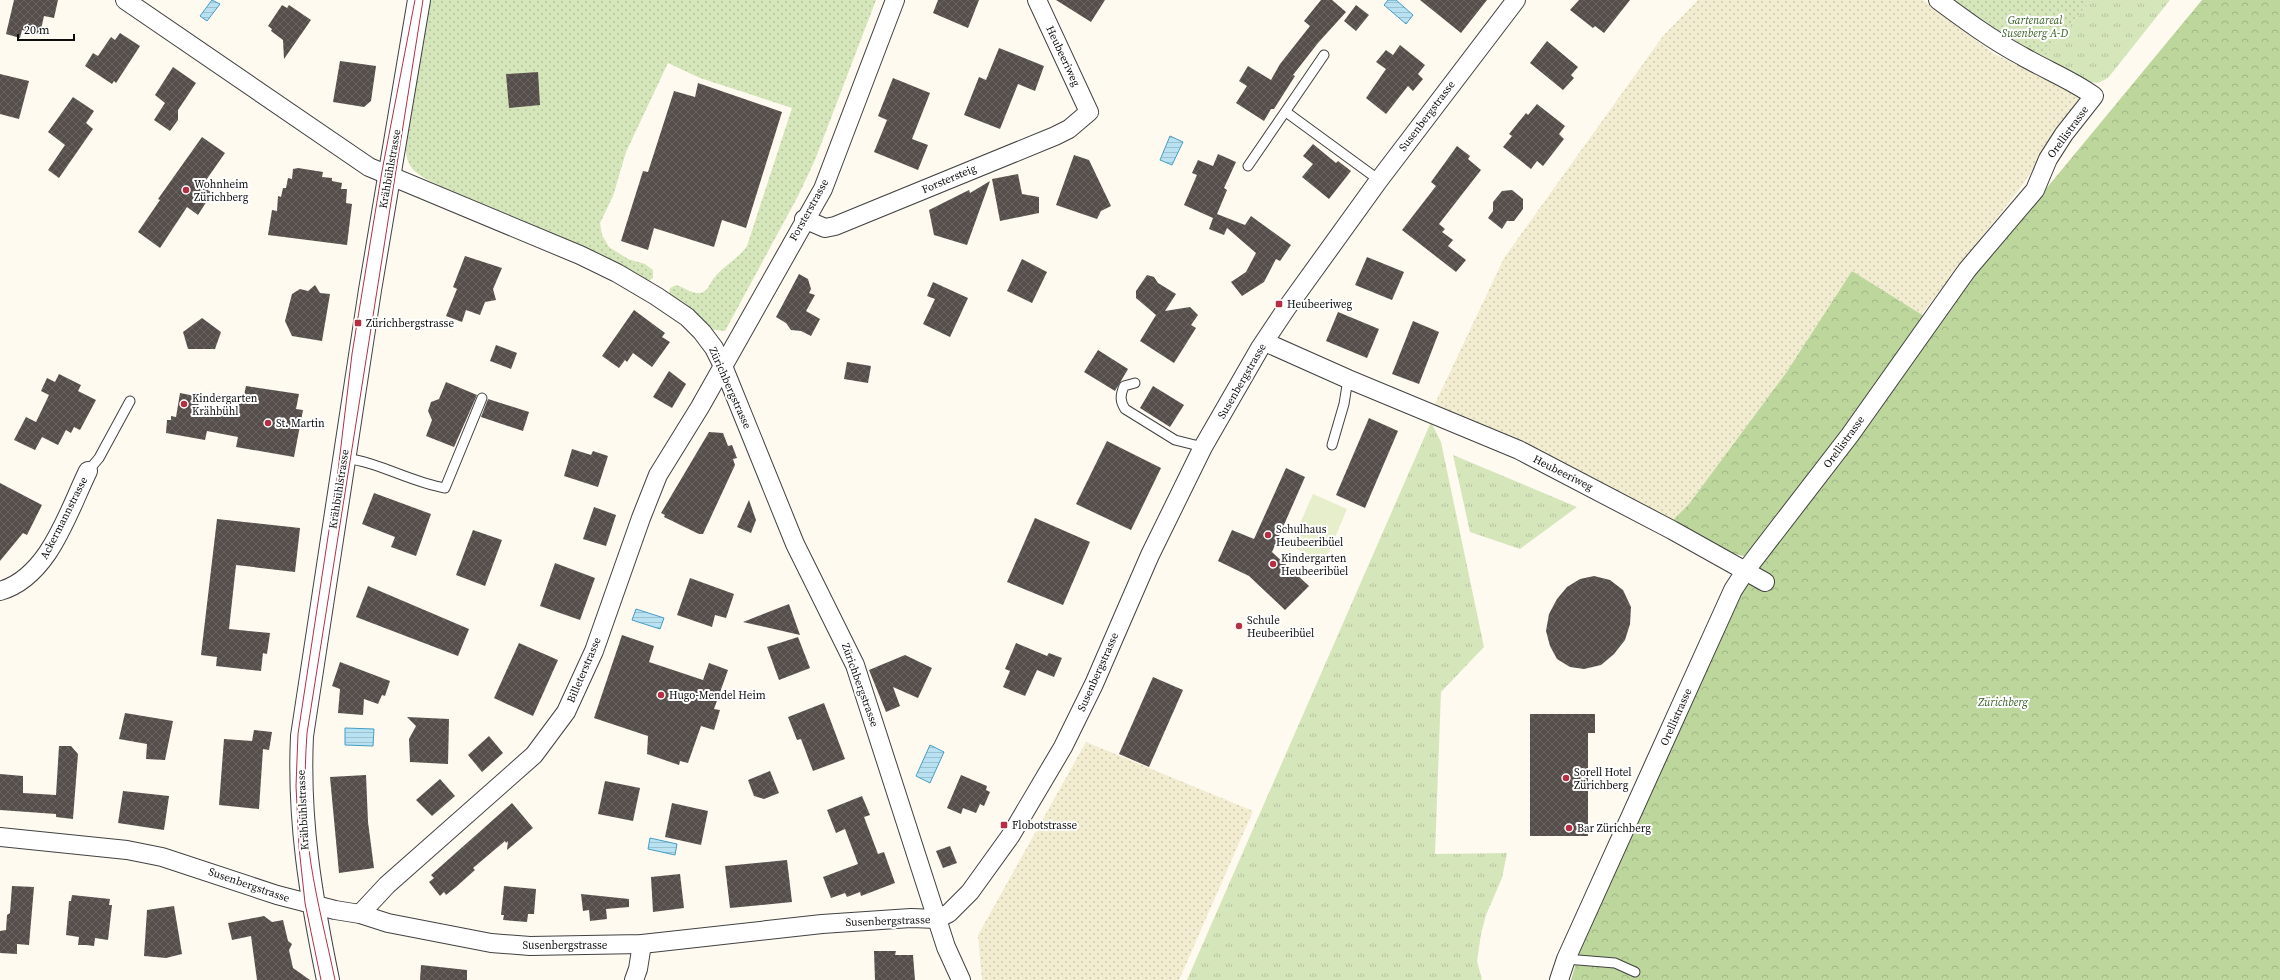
<svg xmlns="http://www.w3.org/2000/svg" width="2280" height="980" font-family="'Source Serif 4',serif">
  <style>
    .farmland { fill: url(#farmland-dots) }
    .grass { fill: url(#grass-tufts) }
    .forest { fill: url(#forest-crowns) }
    .garden { fill: url(#garden-dots) }
    .pitch { fill: #e6eecc }
    .water { fill: url(#water-rules); stroke: #449dc4 }
    .building { fill: url(#building-cross-hatch) }
    .lines { fill: none; stroke-linecap: round; stroke-linejoin: round }
    .service-casing { stroke: #414141; stroke-width: 11 }
    .minor-casing { stroke: #414141; stroke-width: 20 }
    .tertiary-casing { stroke: #414141; stroke-width: 24 }
    .service { stroke: #fff; stroke-width: 9 }
    .minor { stroke: #fff; stroke-width: 18 }
    .tertiary { stroke: #fff; stroke-width: 22 }
    .tram { stroke: #b42f43; stroke-width: 1 }
    .poi-dot { fill: #b42f43; stroke: #fff; stroke-width: 1.5 }
    .labels { text-anchor: middle; dominant-baseline: central; stroke-width: 4; stroke-linejoin: round; paint-order: stroke }
    .park-label { font-size: 11px; font-style: italic; fill: #366122; stroke: #fff }
    .street-label { font-size: 11px; fill: #0e0e0e; stroke: #fff }
    .poi-label { font-size: 11px; fill: #0e0e0e; stroke: #fff; text-anchor: start }
  </style>
  <defs>
    <pattern id="farmland-dots" width="8" height="8" patternUnits="userSpaceOnUse"><rect width="8" height="8" fill="#f2ecd1"/><path d="M2 2h.1M6 6h.1" fill="none" stroke="#cec9b2" stroke-width="1.8" stroke-linecap="round"/></pattern>
    <pattern id="grass-tufts" width="24" height="20" patternUnits="userSpaceOnUse"><rect width="24" height="20" fill="#d6e6bb"/><path d="M3 7l-1-3M5 7V3M7 7l1-3M15 17l-1-3M17 17v-4M19 17l1-3" fill="none" stroke="#b6c4a0"/></pattern>
    <pattern id="forest-crowns" width="20" height="18" patternUnits="userSpaceOnUse"><rect width="20" height="18" fill="#bcd69c"/><path d="M2 6a3 3 0 1 1 6 0M12 15a3 3 0 1 1 6 0" fill="none" stroke="#a0b685"/></pattern>
    <pattern id="garden-dots" width="8" height="8" patternUnits="userSpaceOnUse"><rect width="8" height="8" fill="#d6e6bb"/><path d="M2 2h.1M6 6h.1" fill="none" stroke="#b6c4a0" stroke-width="1.8" stroke-linecap="round"/></pattern>
    <pattern id="water-rules" width="6" height="5" patternUnits="userSpaceOnUse"><rect width="6" height="5" fill="#b8e2f2"/><path d="M0 2.5h6" fill="none" stroke="#9dc1ce"/></pattern>
    <pattern id="building-cross-hatch" width="8" height="8" patternUnits="userSpaceOnUse"><rect width="8" height="8" fill="#564e4b"/><path d="M0 0l8 8M0 8l8-8" fill="none" stroke="#696361"/></pattern>
  </defs>
  <rect width="100%" height="100%" fill="#fefaf0"/>
  <g class="farmland">
    <path d="M1698,0h225l71,54 88,41 -61,92 -100,128 -69,-44 -66,102 -97,131 -18,18 -238,-114 71,-150 159,-222z"/>
    <path d="M1086,742l167,69 -74,169h-197l-4,-45z"/>
  </g>
  <g class="grass">
    <path d="M2091,0h79l-62,78 -10,5 -15,-2 -42,-20z"/>
    <path d="M1431,422l10,20 43,205 -43,45 -6,162 72,-1 -5,25 -16,37 -5,19 -4,27 5,19h-295z"/>
    <path d="M1453,455l124,52 -57,42 -50,-17z"/>
  </g>
  <path class="forest" d="M2202,0h78v980h-709l13,-43 151,-334 28,-42 -31,-8 -61,-31 18,-18 97,-131 66,-102 83,52z"/>
  <g class="garden">
    <path d="M429,0h447l-61,160 -17,36 -73,135 -17,-2 -39,-33 1,-8 6,-3c8,2 15,9 24,8 8,-1 9,-9 14,-15 9,-12 24,-19 33,-32l45,-138 -92,-30 -32,-15 -42,89 -13,44 -13,27 2,12 7,12 19,12 17,5 8,6v8l-4,3c-51,-25 -101,-49 -152,-71 -21,-10 -63,-24 -80,-37 -12,-9 -12,-22 -10,-36z"/>
    <path d="M1946,0h145l-50,61z"/>
  </g>
  <path class="pitch" d="M1313,494l34,15 -22,52 -35,-15z"/>
  <g class="water">
    <path d="M212,0l8,4 -13,17 -7,-5z"/>
    <path d="M1388,0h8l17,15 -7,9 -22,-19z"/>
    <path d="M1170,136l13,6 -11,23 -12,-5z"/>
    <path d="M636,609l28,9 -4,11 -28,-9z"/>
    <path d="M345,728l29,1 -1,17 -28,-1z"/>
    <path d="M930,745l14,7 -14,31 -14,-7z"/>
    <path d="M650,838l27,6 -2,11 -27,-6z"/>
  </g>
  <g class="building">
    <path d="M14,0h44l-4,18 -10,-2 -4,18 -18,-4 -2,8 -14,-4z"/>
    <path d="M938,0h41l-11,28 -35,-15z"/>
    <path d="M1056,0h49l-14,22z"/>
    <path d="M1321,0h11l14,12 -28,31 -25,32 2,1 -21,33h-3l-7,12 -28,-18 11,-17 -8,-5 9,-15 23,14 9,-16 30,-38 -6,-5z"/>
    <path d="M1420,0h67l-26,33z"/>
    <path d="M1579,0h51l-26,33 -9,-7 -2,2 -23,-18z"/>
    <path d="M282,5l5,3 2,-3 22,15 -27,39 -1,-19 -12,-9 1,-2 -4,-3z"/>
    <path d="M1356,5l13,10 -13,16 -12,-10z"/>
    <path d="M120,33l20,13 -24,37 -2,-2 -2,3 -27,-18 8,-13 5,3 13,-19 4,3z"/>
    <path d="M1547,41l31,26 -7,8 3,3 -11,12 -33,-27z"/>
    <path d="M1400,45l25,20 -7,9 5,5 -10,12 -5,-5 -22,28 -20,-16 20,-29 -10,-7 10,-12 7,5z"/>
    <path d="M999,48l45,18 -9,25 -17,-7 -18,45 -36,-14 15,-38 7,3z"/>
    <path d="M340,61l36,5 -5,35 -7,6 -31,-5z"/>
    <path d="M173,67l23,16 -18,27v10l-8,11 -16,-11 11,-17 -10,-8z"/>
    <path d="M538,72l2,33 -31,3 -3,-34z"/>
    <path d="M0,74l29,7 -10,38 -19,-5z"/>
    <path d="M893,78l37,15 -18,46 16,6 -10,25 -44,-18 13,-32 -9,-4z"/>
    <path d="M698,83l84,29 -36,116 -24,-8 -8,27 -60,-19 -6,22 -27,-9 22,-70 5,1 26,-81 21,6z"/>
    <path d="M73,97l21,14 -8,12 7,6 -34,49 -11,-8 17,-25 -17,-13z"/>
    <path d="M1537,104l28,22 -6,8 5,5 -21,27 -6,-5 -6,8 -28,-22 9,-11 -3,-2 17,-21 2,2z"/>
    <path d="M202,137l23,16 -23,33 10,7 -14,22 -11,-8 -27,41 -22,-16 22,-32 -2,-1z"/>
    <path d="M1313,144l23,19 2,-2 13,10 -22,28 -27,-22 11,-13 -10,-8z"/>
    <path d="M1457,146l13,10 -2,3 13,11 -42,54 6,5 -3,3 11,8 -5,6 18,14 -10,12 -54,-42 34,-44 -5,-4z"/>
    <path d="M1218,154l18,8 -12,26 3,2 -10,24 28,11 6,-9 40,29 -11,16 -4,-2 -12,23 -22,14 -11,-14 15,-10 10,-19 -29,-25 -3,7 -15,-6 4,-11 -29,-13 13,-30 -5,-2 6,-13 15,6z"/>
    <path d="M1074,155l15,5 22,46 -10,5 -4,8 -41,-14z"/>
    <path d="M298,168l25,4 -1,5 10,1v3l10,2 -1,6h6l-1,14 6,1 -5,41 -79,-10 4,-25 5,1 1,-15 3,1 2,-9h3l2,-10 4,1 1,-10z"/>
    <path d="M1018,174l4,20 17,3v16l-39,8 -8,-42z"/>
    <path d="M990,181l-23,64 -33,-10 -5,-25 40,-20 1,3z"/>
    <path d="M1512,190l11,9v10l-9,12h-7l-5,8 -14,-11 5,-7v-9l9,-11z"/>
    <path d="M465,256l37,12 -9,21 3,11 -11,2 -5,13 -14,-5 -4,12 -16,-6 11,-27 -4,-2z"/>
    <path d="M1367,257l37,15 -12,28 -37,-15z"/>
    <path d="M1022,259l25,13 -15,31 -25,-12z"/>
    <path d="M799,274l9,5 3,10 -2,4 6,2 -9,16 14,8 -9,17 -10,-5 -10,-1 -5,-7 -10,-6z"/>
    <path d="M1147,275l7,2 4,6 18,11 -11,17 25,-4 8,8 -7,10 5,3 -22,35 -34,-22 16,-26 -20,-17v-7z"/>
    <path d="M933,282l35,16 -18,39 -27,-13 12,-25 -8,-3z"/>
    <path d="M315,285l5,8 10,1 -8,47 -30,-5 -7,-15 7,-27 8,-5 8,2z"/>
    <path d="M634,310l31,23 -3,4 8,5 -18,25 -19,-14 -6,9 -2,-2 -6,8 -17,-12z"/>
    <path d="M1338,312l41,17 -12,29 -41,-17z"/>
    <path d="M202,318l19,14 -6,17h-27l-5,-17z"/>
    <path d="M1413,321l26,11 -20,52 -27,-10z"/>
    <path d="M496,345l21,8 -6,16 -21,-8z"/>
    <path d="M1098,350l30,19 -13,22 -31,-19z"/>
    <path d="M847,362l24,4 -3,17 -24,-4z"/>
    <path d="M669,371l17,13 -14,24 -19,-11z"/>
    <path d="M59,374l22,11 -3,6 18,9 -16,30 -6,-3 -3,6 -5,-3 -8,15 -16,-8 -7,13 -21,-10 12,-23 10,5 13,-27 -8,-4 6,-13 8,4z"/>
    <path d="M446,382l31,13 -23,52 -28,-11 6,-16 -4,-9 3,-9 8,-3z"/>
    <path d="M246,386l53,8 -3,15 7,1 -9,47 -58,-10 2,-10 -31,-6 -2,9 -39,-7 1,-13h4v-4l5,1 4,-24 20,4 -3,15 40,5 3,-22h4z"/>
    <path d="M1153,386l31,19 -14,22 -30,-19z"/>
    <path d="M488,399l41,13 -6,19 -42,-14z"/>
    <path d="M1369,418l29,13 -33,77 -29,-13z"/>
    <path d="M709,432l14,1 5,13 4,-1 5,13 -4,1 2,6 -32,69h-4l-35,-17 1,-2 -4,-2z"/>
    <path d="M1107,441l54,27 -30,62 -55,-26z"/>
    <path d="M572,449l19,6 2,-4 15,5 -10,31 -34,-11z"/>
    <path d="M1286,468l19,9 -33,75 37,34 -24,24 -36,-34 -31,-15 14,-31 22,9z"/>
    <path d="M0,483l42,22 -15,30 -4,-2 -23,28z"/>
    <path d="M374,493l57,21 -15,42 -25,-9 4,-10 -33,-13z"/>
    <path d="M749,500l7,20 -5,13 -14,-6z"/>
    <path d="M594,507l22,8 -10,31 -23,-7z"/>
    <path d="M1035,518l55,24 -27,63 -56,-23z"/>
    <path d="M217,519l83,9 -5,44 -59,-7 -7,64 41,4 -3,21 -4,-1 -2,18 -45,-5 1,-9 -16,-2z"/>
    <path d="M473,530l29,10 -17,46 -29,-11z"/>
    <path d="M555,563l40,15 -15,42 -40,-14z"/>
    <path d="M1594,576l16,4 13,10 8,17 -1,17 -5,16 -11,14 -13,11 -17,4 -14,-2 -13,-8 -7,-13 -4,-15 3,-17 8,-15 10,-12 13,-8z"/>
    <path d="M690,578l44,16 -8,24 -11,-3 -3,12 -35,-12z"/>
    <path d="M368,586l101,43 -11,27 -102,-39z"/>
    <path d="M789,604l11,31 -57,-13z"/>
    <path d="M622,635l32,11 -5,16 54,18 6,-17 19,7 -14,39 6,1 -6,20 -13,-4 -13,37 -8,-2 -1,4 -32,-11 1,-18 -54,-18z"/>
    <path d="M798,637l12,31 -31,12 -12,-33z"/>
    <path d="M519,643l39,17 -25,56 -39,-18z"/>
    <path d="M1016,643l31,13 2,-3 13,5 -8,19 -17,-7 -12,26 -22,-9 7,-16 -5,-2z"/>
    <path d="M905,655l27,13 -14,30 -25,-11 7,19 -14,6 -17,-42z"/>
    <path d="M340,662l50,19 -5,15 -3,-1 -4,9 -14,-5 -1,16 -25,-2 2,-24 -8,-3z"/>
    <path d="M1153,677l30,13 -34,77 -30,-13z"/>
    <path d="M824,703l21,56 -32,12 -12,-32 -4,1 -9,-23z"/>
    <path d="M125,713l48,8 -8,39 -19,-1 1,-15 -28,-5z"/>
    <path d="M1530,714h65v19h-7v103h-58z"/>
    <path d="M407,717l42,2 -1,45 -38,-2 -1,-23 7,-13z"/>
    <path d="M254,730l18,2 -3,18 -6,-1 -4,60 -40,-4 5,-66 28,2z"/>
    <path d="M489,736l14,17 -21,19 -14,-17z"/>
    <path d="M59,746h12l7,8 -5,65 -17,-2v-3l-56,-4v-36l23,2v17l33,2z"/>
    <path d="M770,771l9,22 -15,6 -10,-3 -6,-16z"/>
    <path d="M366,775l2,47 6,46 -35,5 -9,-96z"/>
    <path d="M961,775l26,11 -1,4 4,2 -6,14 -4,-2 -4,9 -13,-5 -2,6 -14,-6z"/>
    <path d="M440,779l15,17 -23,20 -16,-16z"/>
    <path d="M605,781l35,7 -7,33 -35,-7z"/>
    <path d="M123,791l46,5 -5,34 -46,-7z"/>
    <path d="M862,796l8,19 -6,2 14,37 6,-2 11,31 -34,13 -1,-4 -13,5 -2,-4 -14,5 -8,-21 35,-13 -13,-35 -9,4 -9,-23z"/>
    <path d="M512,803l21,25 -26,22 1,-9 -2,2 -1,-2 -32,27 2,2 -19,17 -10,8 -2,-3 -4,4 -11,-14 5,-4 -3,-3z"/>
    <path d="M672,803l36,8 -7,34 -36,-8z"/>
    <path d="M950,846l7,17 -14,5 -7,-17z"/>
    <path d="M787,860l5,42 -62,6 -5,-42z"/>
    <path d="M680,874l4,34 -31,4 -2,-35z"/>
    <path d="M12,886l22,1 -5,58 -12,-1v10l-17,-1v-22l6,-1 1,-15 3,-2z"/>
    <path d="M504,886l32,3 -2,25h-6l-1,8 -24,-2 1,-5h-3z"/>
    <path d="M581,894l48,5v8l-23,2 1,10 -17,2 -1,-11 -6,1z"/>
    <path d="M72,895l38,4 -1,6h3l-4,35 -13,-2 -1,8 -8,-1h-8l1,-8 -13,-2 3,-34h2z"/>
    <path d="M174,906l8,48 -16,4 -22,-2 3,-46z"/>
    <path d="M264,916l8,6 11,-2 5,21 4,3 -3,6 4,18 17,12h-53l-6,-44 -19,4 -4,-17z"/>
    <path d="M874,951h22l-1,4h18l2,25h-40z"/>
    <path d="M421,965l46,5v10h-47z"/>
  </g>
  <g class="lines">
    <g class="service-casing">
      <g id="service">
        <path d="M1286,112l93,68"/>
        <path d="M1248,166l76,-111"/>
        <path d="M1135,383l-11,3c-4,10 -4,15 1,23l50,31 28,7"/>
        <path d="M1332,445l12,-41 4,-25"/>
        <path d="M344,458c35,4 66,24 101,30l37,-90"/>
        <path d="M88,471l11,-13 31,-57"/>
        <path d="M1566,959l49,4 20,9"/>
      </g>
    </g>
    <g class="minor-casing">
      <g id="minor">
        <path d="M125,0l244,167 211,88 37,18 39,23 31,21 15,15 12,16 9,18 72,178 60,121 91,282 15,33"/>
        <path d="M804,219l21,9 10,-2 220,-90 14,-7 20,-17 -52,-112"/>
        <path d="M1265,342l83,37 171,71 153,80 93,52"/>
        <path d="M0,591c49,-14 68,-79 88,-120"/>
        <path d="M0,837l127,13 35,7 115,38 58,15 25,4 28,9 103,20 39,3 112,-2 180,-20 89,-6 26,1 12,-6 21,-21 41,-57 52,-88 31,-63 56,-129 53,-108 57,-99 26,-39 93,-129 137,-180"/>
        <path d="M360,914l27,-29 147,-130 32,-43 28,-61 47,-133 17,-43 42,-68 123,-218 72,-189"/>
        <path d="M634,980l4,-11 4,-25"/>
        <path d="M1559,980l7,-21 167,-369 13,-20 104,-135 117,-165 68,-80 13,-31 16,-25 30,-38c-22,-16 -48,-26 -72,-40 -30,-16 -57,-36 -84,-56"/>
      </g>
    </g>
    <g class="tertiary-casing">
      <path id="tertiary" d="M328,980c-17,-83 -30,-159 -26,-244l68,-446 49,-290"/>
    </g>
    <use href="#service" class="service"/>
    <use href="#minor" class="minor"/>
    <use href="#tertiary" class="tertiary"/>
    <g class="tram">
      <path d="M321,980l-16,-77 -6,-56 -3,-61 2,-52 40,-263 14,-117 30,-183 33,-171"/>
      <path d="M335,980c-8,-39 -18,-77 -24,-116 -7,-44 -7,-87 -4,-131l116,-733"/>
    </g>
  </g>
  <g class="poi-dot">
    <circle cx="186" cy="190" r="4"/>
    <rect x="1275" y="300" width="8" height="8" rx="2"/>
    <rect x="354" y="319" width="8" height="8" rx="2"/>
    <circle cx="184" cy="404" r="4"/>
    <circle cx="268" cy="423" r="4"/>
    <circle cx="1268" cy="535" r="4"/>
    <circle cx="1273" cy="564" r="4"/>
    <circle cx="1239" cy="626" r="4"/>
    <circle cx="661" cy="695" r="4"/>
    <circle cx="1566" cy="778" r="4"/>
    <rect x="1000" y="821" width="8" height="8" rx="2"/>
    <circle cx="1569" cy="828" r="4"/>
  </g>
  <g class="labels">
    <g class="park-label">
      <text x="2035" y="20">Gartenareal<tspan x="2035" dy="13">Susenberg A-D</tspan></text>
      <text x="2003" y="702">Zürichberg</text>
    </g>
    <g class="street-label">
      <text transform="translate(1063 56) rotate(65)">Heubeeriweg</text>
      <text transform="translate(1427 116) rotate(-53)">Susenbergstrasse</text>
      <text transform="translate(2068 132) rotate(-54)">Orellistrasse</text>
      <text transform="translate(390 169) rotate(-80)">Krähbühlstrasse</text>
      <text transform="translate(949 179) rotate(-23)">Forstersteig</text>
      <text transform="translate(809 210) rotate(-61)">Forsterstrasse</text>
      <text transform="translate(1242 381) rotate(-60)">Susenbergstrasse</text>
      <text transform="translate(730 388) rotate(66)">Zürichbergstrasse</text>
      <text transform="translate(1844 442) rotate(-54)">Orellistrasse</text>
      <text transform="translate(1563 473) rotate(27)">Heubeeriweg</text>
      <text transform="translate(339 489) rotate(-81)">Krähbühlstrasse</text>
      <text transform="translate(64 518) rotate(-63)">Ackermannstrasse</text>
      <text transform="translate(584 670) rotate(-67)">Billeterstrasse</text>
      <text transform="translate(1098 672) rotate(-66)">Susenbergstrasse</text>
      <text transform="translate(860 685) rotate(70)">Zürichbergstrasse</text>
      <text transform="translate(1676 717) rotate(-66)">Orellistrasse</text>
      <text transform="translate(303 810) rotate(-93)">Krähbühlstrasse</text>
      <text transform="translate(249 885) rotate(19)">Susenbergstrasse</text>
      <text transform="translate(888 921) rotate(-2)">Susenbergstrasse</text>
      <text x="565" y="945">Susenbergstrasse</text>
    </g>
    <g class="poi-label">
      <text x="194" y="184">Wohnheim<tspan x="194" dy="13">Zürichberg</tspan></text>
      <text x="1287" y="304">Heubeeriweg</text>
      <text x="366" y="323">Zürichbergstrasse</text>
      <text x="192" y="398">Kindergarten<tspan x="192" dy="13">Krähbühl</tspan></text>
      <text x="276" y="423">St. Martin</text>
      <text x="1276" y="529">Schulhaus<tspan x="1276" dy="13">Heubeeribüel</tspan></text>
      <text x="1281" y="558">Kindergarten<tspan x="1281" dy="13">Heubeeribüel</tspan></text>
      <text x="1247" y="620">Schule<tspan x="1247" dy="13">Heubeeribüel</tspan></text>
      <text x="669" y="695">Hugo-Mendel Heim</text>
      <text x="1574" y="772">Sorell Hotel<tspan x="1574" dy="13">Zürichberg</tspan></text>
      <text x="1012" y="825">Flobotstrasse</text>
      <text x="1577" y="828">Bar Zürichberg</text>
    </g>
  </g>
  <path d="M18 34v6h56v-6" fill="none" stroke="#0e0e0e" stroke-width="2"/>
  <text x="24" y="34" font-size="12" fill="#0e0e0e" stroke="#ffffff" stroke-width="3" paint-order="stroke">20 m</text>
</svg>
